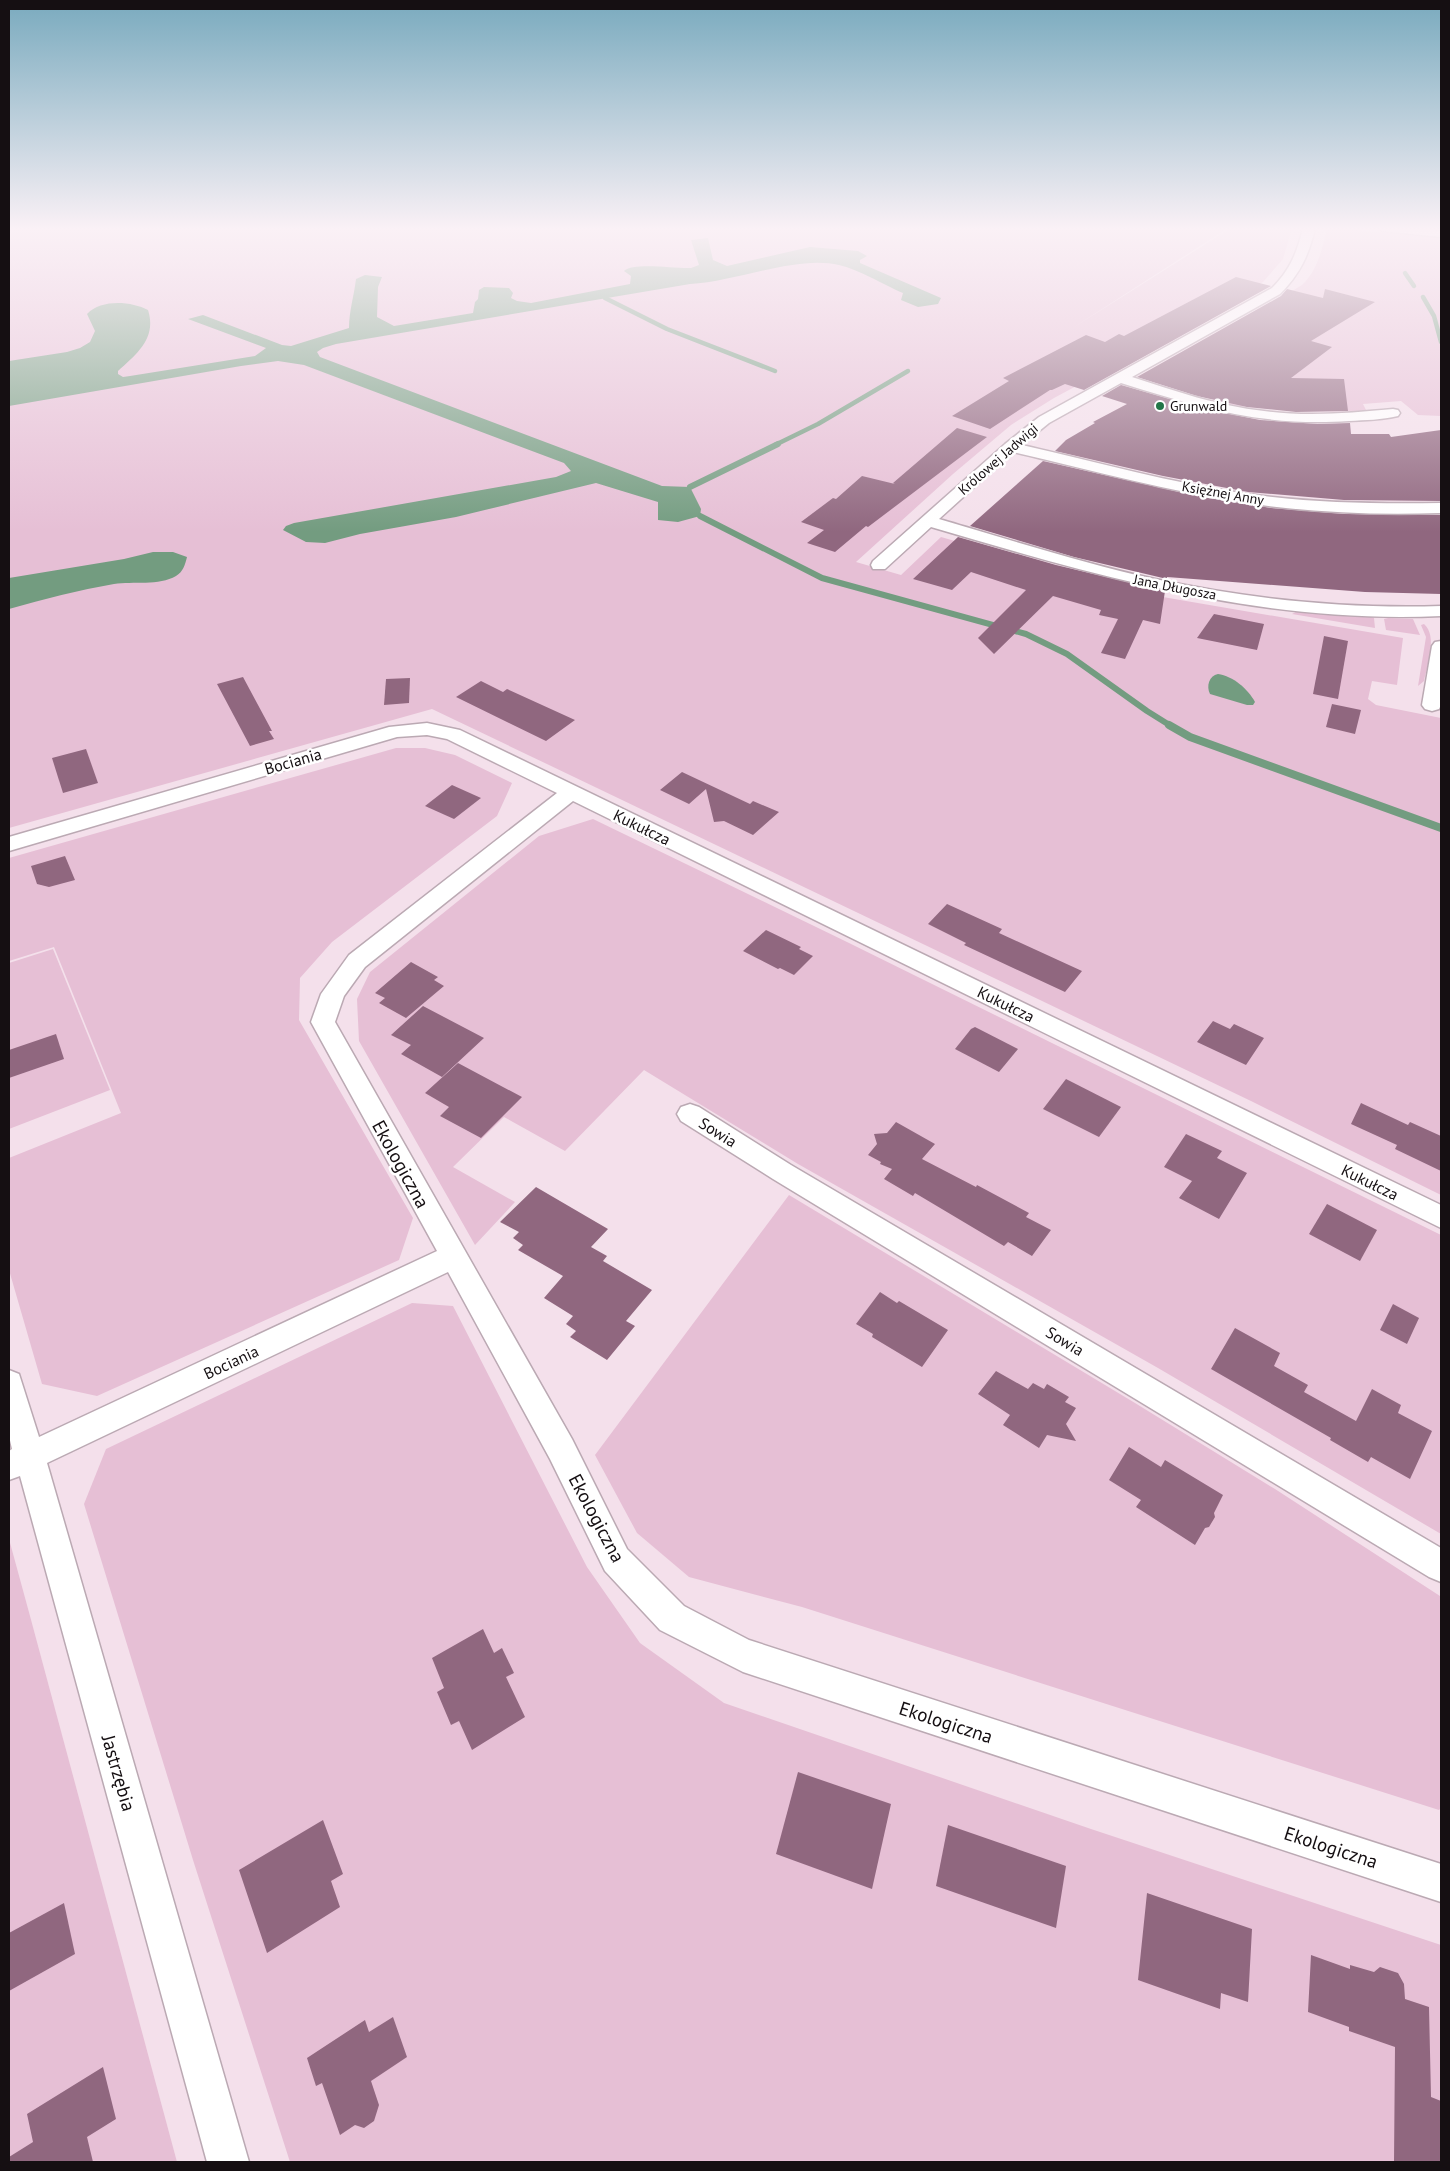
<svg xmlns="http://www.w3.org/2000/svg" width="1450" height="2171" font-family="'PT Sans',sans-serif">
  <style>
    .green { fill: #e6bfd5 }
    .water { fill: #739c80 }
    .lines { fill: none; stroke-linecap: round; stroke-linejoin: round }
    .stream-far2 { stroke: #739c80; stroke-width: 4.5 }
    .stream-far1 { stroke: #739c80; stroke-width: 6 }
    .stream { stroke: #739c80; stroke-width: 8 }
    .building { fill: #90677f }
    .minor-casing { stroke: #bba9b3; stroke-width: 3 }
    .minor { fill: #fff; fill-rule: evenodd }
    .poi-dot { fill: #237648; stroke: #fff; stroke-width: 2 }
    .labels { text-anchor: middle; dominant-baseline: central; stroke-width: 5; stroke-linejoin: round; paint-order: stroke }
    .far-poi-label { font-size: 14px; fill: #150f12; stroke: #fff; text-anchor: start }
    .far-street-label { font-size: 14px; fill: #150f12; stroke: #fff }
    .street-label { font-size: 16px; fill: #150f12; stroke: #fff }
    .near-street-label { font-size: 19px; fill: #150f12; stroke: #fff }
  </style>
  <rect width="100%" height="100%" fill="#f4e0eb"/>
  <g class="green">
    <path d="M9,228h1219l-157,101 160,-101h61l-9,31 -20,23 -58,35 -151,81 -43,27 -58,49 -97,88 45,13 40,-38 163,47 53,12 246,42 -6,47 -25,-4 -4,18 8,6 65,13v477l-190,-94 -819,-392 -423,119z"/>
    <path d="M1327,228l114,9v179l-23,-1 -17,-14 -38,3 4,8 -80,-2 -51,-4 -91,-27 157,-94c16,-15 20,-36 25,-57z"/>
    <path d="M1298,611l73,6 3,1 1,10 -83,-14z"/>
    <path d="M1388,618l25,1 7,16 -34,-5 -2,-11z"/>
    <path d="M1424,624c14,12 3,42 0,57l-6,5 8,-49 -5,-12z"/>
    <path d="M396,748h29l30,7 57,28 -15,33 -165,126 -32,36 -1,42 114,198 -14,42 -302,136 -55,-12 -33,-114v-112l112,-45 -67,-166 -45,14v-103z"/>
    <path d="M593,819l254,123 594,293v299l-283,-166 -360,-204 -154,-94 -79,81 -61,-34 -51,50 62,35 -40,43 -116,-204 -2,-42 13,-27 169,-136z"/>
    <path d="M53,949l57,141 -101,39v-166z"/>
    <path d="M789,1195l346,208 140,86 165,107 1,2v210l-2,2 -637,-203 -113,-30 -52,-44 -42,-78z"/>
    <path d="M412,1303l41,3 134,261 53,76 84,60 367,126 350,116v217h-1151l-97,-302 -109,-356 22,-55z"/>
    <path d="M9,1539l21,77 147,546h-168z"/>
  </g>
  <g class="water">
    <path d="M708,238l5,22 14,6 83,-19 48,4 9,5 -7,4v3l81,35 -3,6 -20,3 -17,-7 2,-7c-19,-8 -45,-24 -64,-28 -43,-10 -103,17 -149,19l-354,60 -13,4 -6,4 3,5 342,129 28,1 11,22 -1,7 -22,6 -20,-2v-18l-62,-19 -140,34 -96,17 -35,9 -19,-1 -23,-12 3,-4 8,-3 262,-46 15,-6 -7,-8 -260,-98 -26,-4 -37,5 -232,40v-45l58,-9 13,-4 10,-6 5,-11 -8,-17c14,-15 44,-13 61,-4 9,28 -11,44 -30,61v3l5,3 7,-1 125,-20 11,-8 -78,-29 15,-4 79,30 9,1 58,-18c0,-17 5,-32 7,-49l9,-4 17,2 -4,10 -1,30 17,9 79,-13 2,-11 3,-3 1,-9 5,-3 25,1 4,5 -2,5 6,3 14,2 99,-19 1,-8 -7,-5c9,-9 53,-2 67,-3l8,-3 -8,-25z"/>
    <path d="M153,552h20l14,5c-2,8 -4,15 -11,19 -17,10 -43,5 -62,8 -35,6 -70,15 -105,25v-31l115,-19z"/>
    <path d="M1218,674c15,2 30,15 37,28l-2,3h-6l-37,-11c-4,-8 -1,-18 8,-20z"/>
  </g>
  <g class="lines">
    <g class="stream-far2">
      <path d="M1405,273l9,13"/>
      <path d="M1423,297l11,19 7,26"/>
      <path d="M605,298l62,31 108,42"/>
      <path d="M775,445l43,-21 90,-53"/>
    </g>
    <g class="stream-far1">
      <path d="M690,487l88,-43"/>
      <path d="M700,516l122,62 204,56 41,20 80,57 24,15"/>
    </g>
    <path class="stream" d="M1169,725l21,12 251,91"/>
  </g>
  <g class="building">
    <path d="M1236,277l35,9 -187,104 -19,-6 -13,6h-2l-60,39 -38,-13 57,-35 -6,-3 83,-43 19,7 14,-8 5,2z"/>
    <path d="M1287,289l36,9 2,-9 50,13 -64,39 21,6 -41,31 53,1 4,32 -52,1 -49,-5 -50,-11 -60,-19 144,-81z"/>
    <path d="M1121,385l84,24 55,11 58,4 32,-1 1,11h38l2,3 50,-7v71l-97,-1 -96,-8 -85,-16 -108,-25 11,-11 29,-17 -2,-1 34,-18 -25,-8z"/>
    <path d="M957,428l30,9 -119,90 -2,-1 -31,26 -28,-9 17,-13 -23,-8 32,-24 3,1 26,-23 33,8 -2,-1z"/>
    <path d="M1043,461l145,33 83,14 73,6 97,1v79l-76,-2 -198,-15v2l-93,-22 -104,-31z"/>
    <path d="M958,537l98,28 109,26 -5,33 -17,-4 -18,39 -24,-6 17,-34 -19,-4 2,-5 -48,-14 -59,58 -16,-16 48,-48 -55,-18 -19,18 -39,-11z"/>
    <path d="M1214,614l50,10 -7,26 -60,-12z"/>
    <path d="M1324,636l24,5 -10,58 -25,-5z"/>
    <path d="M243,677l29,54h-3l5,8 -24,7 -33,-62z"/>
    <path d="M410,678l-1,25 -25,2 2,-26z"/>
    <path d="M481,681l22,11 4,-3 68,31 -29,21 -90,-44z"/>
    <path d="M1332,704l29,6 -6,24 -29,-7z"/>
    <path d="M86,749l12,34 -35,10 -11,-35z"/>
    <path d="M682,772l68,32 3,-3 26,11 -26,23 -29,-14 -10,1 -8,-33 -17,15 -29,-14z"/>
    <path d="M452,785l29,13 -27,21 -29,-13z"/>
    <path d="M65,856l10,24 -26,7 -12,-3 -6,-18z"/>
    <path d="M947,904l55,25 -3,4 83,38 -17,21 -101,-47 2,-2 -38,-19z"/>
    <path d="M766,930l35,17 -2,2 14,7 -19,19 -14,-7 -2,1 -35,-18z"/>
    <path d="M411,962l27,15 -4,3 10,6 -38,32 -27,-15 6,-5 -10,-5z"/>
    <path d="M423,1006l61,32 -42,39 -41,-23 10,-9 -20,-10z"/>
    <path d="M1213,1021l17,8 4,-5 30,14 -18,27 -49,-23z"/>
    <path d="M975,1027l43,22 -19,23 -44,-23 16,-20z"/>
    <path d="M56,1034l8,25 -55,19v-28z"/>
    <path d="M458,1063l64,34 -41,41 -41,-22 9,-9 -24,-14z"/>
    <path d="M1066,1079l55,28 -22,30 -56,-28z"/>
    <path d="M1361,1103l47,22 2,-3 31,14v35l-46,-22 2,-4 -46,-21z"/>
    <path d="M896,1122l39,22 -13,15 54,28 1,-2 52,28 -3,4 25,13 -19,26 -24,-14 -4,4 -89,-53 -2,3 -29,-17 8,-10 -12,-5 1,-2 -13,-7 9,-11 -3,-10 13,-1z"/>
    <path d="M1186,1134l36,17 -5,7 30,15 -28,46 -40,-21 13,-17 -28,-14z"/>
    <path d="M536,1187l72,42 -17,18 16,9 -4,5 49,29 -26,31 9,5 -28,34 -37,-23 6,-6 -10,-7 7,-8 -29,-18 19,-22 -45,-26 5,-5 -10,-7 6,-6 -19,-10z"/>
    <path d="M1327,1204l50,26 -17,31 -51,-27z"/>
    <path d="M880,1292l17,11 2,-2 49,29 -26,37 -50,-30 1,-3 -17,-10z"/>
    <path d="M1393,1304l26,14 -12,26 -27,-14z"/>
    <path d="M1235,1328l45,25 -6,13 34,19 -4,7 52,29 16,-32 29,16 -3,8 34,18 -22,48 -39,-22 -3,5 -38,-22 1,-2 -120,-69z"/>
    <path d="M996,1371l32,18 5,-6 11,6 3,-5 22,13 -4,5 11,6 -10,16 10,17 -29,-6 -8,13 -36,-23 7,-10 -32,-21z"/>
    <path d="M1129,1447l32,20 4,-7 58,35 -9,18 1,4 -6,10 -4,1 -10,17 -59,-38 5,-7 -32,-20z"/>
    <path d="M483,1629l11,24 8,-5 12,25 -8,4 19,40 -53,33 -13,-29 -8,4 -14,-33 7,-4 -12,-30z"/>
    <path d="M798,1772l93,32 -19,85 -96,-35z"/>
    <path d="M323,1820l20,54 -12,7 9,26 -73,46 -28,-83z"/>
    <path d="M948,1825l118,41 -10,62 -120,-42z"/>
    <path d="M1147,1893l105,36 -4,73 -27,-9 -1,16 -82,-29z"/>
    <path d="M64,1903l11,51 -66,37v-58z"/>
    <path d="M1311,1955l39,14v-4l24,7 6,-5 18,6 6,11 1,15 24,8 2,90 10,4v61h-47l1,-115 -46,-16v-4l-41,-15z"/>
    <path d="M393,2017l14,40 -36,24 8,24 -5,16 -10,7 -9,-3 -15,10 -18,-52 -6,3 -9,-28 58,-38 4,12z"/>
    <path d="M103,2067l13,52 -29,18 6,25h-84v-5l24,-15 -6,-28z"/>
  </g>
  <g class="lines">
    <g class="minor-casing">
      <g id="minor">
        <path d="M1303,228h12c-6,27 -15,46 -35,66l-148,83c43,14 86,29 132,34 43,6 86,2 129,-2l5,1 2,3 -2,3c-16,4 -33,4 -49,5 -85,6 -148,-13 -228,-38l-72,40 -27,22c75,17 149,38 226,49 64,9 128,10 193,9v10c-64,2 -129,0 -194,-10 -79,-12 -156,-33 -234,-51l-74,67c72,21 143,44 216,60 94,20 190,30 286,27v10c-179,8 -341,-39 -510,-89l-46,42h-12l-2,-4 2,-4 132,-117 34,-27 233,-129c18,-18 25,-35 31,-60z"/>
        <path d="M1377,228h39l25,3v6l-58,-6z"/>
        <path d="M1441,641v64l-2,4 -7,2 -7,-2 -3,-4 10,-59 3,-4z"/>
        <path d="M427,723l33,7 981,475v23l-868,-427 -208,166 -21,29 -9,26 237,417 55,110 57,57 65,34 692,224v38l-698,-230 -83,-42 -55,-59 -55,-112 -102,-187 -401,191 202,699h-42l-187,-686 -11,4v-29l3,-2 -3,-13v-66l10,4 20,63 398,-186 -126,-229 10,-28 28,-39 208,-162 -110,-54 -20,-4 -30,2 -388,114v-14l380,-110z"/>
        <path d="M690,1104l9,3 92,58 650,383v34l-12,-5 -656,-398 -92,-58 -4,-7 4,-7z"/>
      </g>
    </g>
    <use href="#minor" class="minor"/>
  </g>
  <linearGradient id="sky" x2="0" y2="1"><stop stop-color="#79aabe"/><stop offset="0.43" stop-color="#faf1f6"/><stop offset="1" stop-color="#faf1f6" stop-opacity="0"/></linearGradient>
  <rect width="1450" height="532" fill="url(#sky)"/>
  <circle class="poi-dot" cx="1160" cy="406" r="5"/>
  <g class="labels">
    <g class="far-poi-label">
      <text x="1170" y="406">Grunwald</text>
    </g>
    <g class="far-street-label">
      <text transform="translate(998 459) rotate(-41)">Królowej Jadwigi</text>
      <text transform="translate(1223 493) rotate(10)">Księżnej Anny</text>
      <text transform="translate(1175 587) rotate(11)">Jana Długosza</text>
    </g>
    <g class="street-label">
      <text transform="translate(293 761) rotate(-16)">Bociania</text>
      <text transform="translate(642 827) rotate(26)">Kukułcza</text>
      <text transform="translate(1006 1004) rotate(26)">Kukułcza</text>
      <text transform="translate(718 1132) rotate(32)">Sowia</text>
      <text transform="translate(1370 1182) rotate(26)">Kukułcza</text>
      <text transform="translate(1065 1341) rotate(31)">Sowia</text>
      <text transform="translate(231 1362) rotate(-25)">Bociania</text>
    </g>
    <g class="near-street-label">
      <text transform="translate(401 1164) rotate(61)">Ekologiczna</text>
      <text transform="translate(597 1518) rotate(62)">Ekologiczna</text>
      <text transform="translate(946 1722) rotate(18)">Ekologiczna</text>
      <text transform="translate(119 1773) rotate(74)">Jastrzębia</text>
      <text transform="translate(1331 1847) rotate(18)">Ekologiczna</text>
    </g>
  </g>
  <rect width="1450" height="2171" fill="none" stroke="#150f12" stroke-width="20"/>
</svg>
